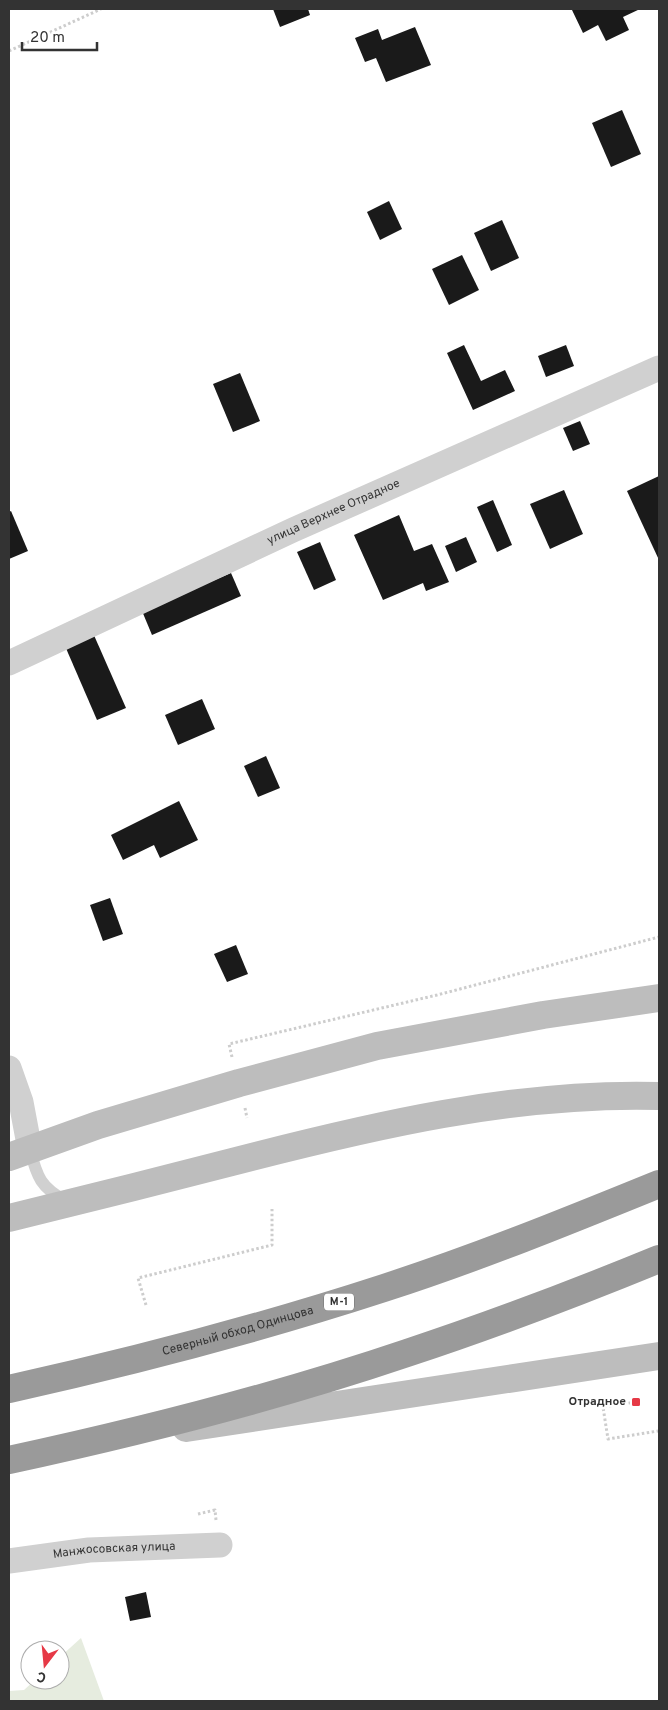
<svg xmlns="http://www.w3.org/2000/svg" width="668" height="1710" font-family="Overpass,sans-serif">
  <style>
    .green { fill: #e6ecdf }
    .building { fill: #1a1a1a }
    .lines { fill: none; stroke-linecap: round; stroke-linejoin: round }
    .path { stroke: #cdcdcd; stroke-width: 3; stroke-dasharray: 2.5 2.5; stroke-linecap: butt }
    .lane { stroke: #d0d0d0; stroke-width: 12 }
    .street { stroke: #d0d0d0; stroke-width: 25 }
    .secondary { stroke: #bdbdbd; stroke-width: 28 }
    .highway { stroke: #9a9a9a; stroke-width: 28 }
    .poi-dot { fill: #e63946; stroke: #fff; stroke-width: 2 }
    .labels { text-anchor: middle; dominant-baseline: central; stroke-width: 5; stroke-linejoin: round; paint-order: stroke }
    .shield { fill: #fff; stroke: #707070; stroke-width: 1 }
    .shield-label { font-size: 11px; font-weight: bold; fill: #333 }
    .street-label { font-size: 12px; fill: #333; stroke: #fff }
    .poi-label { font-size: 12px; font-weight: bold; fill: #333; stroke: #fff; text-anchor: end }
  </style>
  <rect width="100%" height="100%" fill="#fff"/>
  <path class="green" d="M81,1638l23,63h-95v-10l15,-1 11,-10h25v-23z"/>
  <g class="building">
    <path d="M273,9h35l2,6 -30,12z"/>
    <path d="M575,9h65l-17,8 6,13 -23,11 -8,-16 -15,8 -11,-23z"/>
    <path d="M415,27l16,38 -45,17 -10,-24 -11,4 -10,-24 23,-9 4,11z"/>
    <path d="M622,110l19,44 -30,13 -19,-44z"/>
    <path d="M389,201l13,28 -22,11 -13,-28z"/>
    <path d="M502,220l17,38 -28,13 -17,-38z"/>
    <path d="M462,255l17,35 -30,15 -17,-36z"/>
    <path d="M464,345l17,36 24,-11 10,21 -42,19 -26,-57z"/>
    <path d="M566,345l8,21 -28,11 -8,-21z"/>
    <path d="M240,373l20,48 -27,11 -20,-48z"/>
    <path d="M580,421l10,23 -17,7 -10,-23z"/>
    <path d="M659,476v84l-32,-69z"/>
    <path d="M564,490l19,44 -33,15 -20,-45z"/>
    <path d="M493,500l19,45 -15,7 -20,-45z"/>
    <path d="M11,511l17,40 -19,8v-47z"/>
    <path d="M399,515l15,36 18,-7 17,38 -23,9 -3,-8 -40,17 -29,-65z"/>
    <path d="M466,537l11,25 -21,10 -11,-26z"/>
    <path d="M320,542l16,38 -22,10 -17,-38z"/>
    <path d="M231,573l10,23 -89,39 -10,-24z"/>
    <path d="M93,633l33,75 -29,12 -32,-74z"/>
    <path d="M202,699l13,30 -37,16 -13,-30z"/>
    <path d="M266,756l14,32 -22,9 -14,-31z"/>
    <path d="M179,801l19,39 -38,18 -6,-13 -31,15 -12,-25z"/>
    <path d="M110,898l13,36 -20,7 -13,-36z"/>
    <path d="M236,945l12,29 -21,8 -13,-28z"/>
    <path d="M146,1592l5,25 -21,4 -5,-24z"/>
  </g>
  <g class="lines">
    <g class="path">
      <path d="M9,51l92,-42"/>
      <path d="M232,1057l-3,-13 208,-49 222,-58"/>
      <path d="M245,1108l2,10"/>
      <path d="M146,1305l-8,-27 134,-33v-36"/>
      <path d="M636,1402l-33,5 5,32 50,-8"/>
      <path d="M198,1514l17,-4 1,10"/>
    </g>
    <path class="lane" d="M30,1150c7,27 11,38 36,51"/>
    <g class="street">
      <path id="s1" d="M9,663l284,-133 366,-162"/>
      <path d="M9,1068l12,34 9,48"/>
      <path id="s2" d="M9,1561l80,-11 131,-5"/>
    </g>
    <g class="secondary">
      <path d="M9,1157l89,-32 141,-42 138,-37 166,-31 116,-17"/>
      <path d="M9,1218c74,-18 149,-37 223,-56 139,-36 282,-70 427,-66"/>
      <path d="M186,1428l473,-72"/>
    </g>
    <g class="highway">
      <path id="s3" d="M9,1389c126,-28 252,-61 375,-101 93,-30 184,-67 275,-104"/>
      <path d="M9,1460c134,-29 268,-63 398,-107 85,-28 169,-60 252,-94"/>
    </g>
  </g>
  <rect class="poi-dot" x="631" y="1397" width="10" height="10" rx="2.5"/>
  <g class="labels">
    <rect class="shield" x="324" y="1293.5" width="30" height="17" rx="4"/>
    <g class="shield-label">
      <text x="339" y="1302">М-1</text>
    </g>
    <g class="street-label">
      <text stroke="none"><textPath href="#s1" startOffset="358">улица Верхнее Отрадное</textPath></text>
      <text stroke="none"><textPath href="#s3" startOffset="236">Северный обход Одинцова</textPath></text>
      <text stroke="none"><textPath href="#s2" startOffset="106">Манжосовская улица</textPath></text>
    </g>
    <g class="poi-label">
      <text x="626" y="1402">Отрадное</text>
    </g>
  </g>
  <rect width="668" height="1710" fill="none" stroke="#333333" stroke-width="20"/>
  <g transform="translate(45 1665) rotate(196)"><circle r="24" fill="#ffffff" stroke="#adadad"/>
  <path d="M0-4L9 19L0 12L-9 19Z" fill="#e63946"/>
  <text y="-8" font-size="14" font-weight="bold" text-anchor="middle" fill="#333333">С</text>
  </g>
  <path d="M22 42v8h75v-8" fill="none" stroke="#333333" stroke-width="2.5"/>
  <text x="30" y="42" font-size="15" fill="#333333" stroke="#ffffff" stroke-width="4" paint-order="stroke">20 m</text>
</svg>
